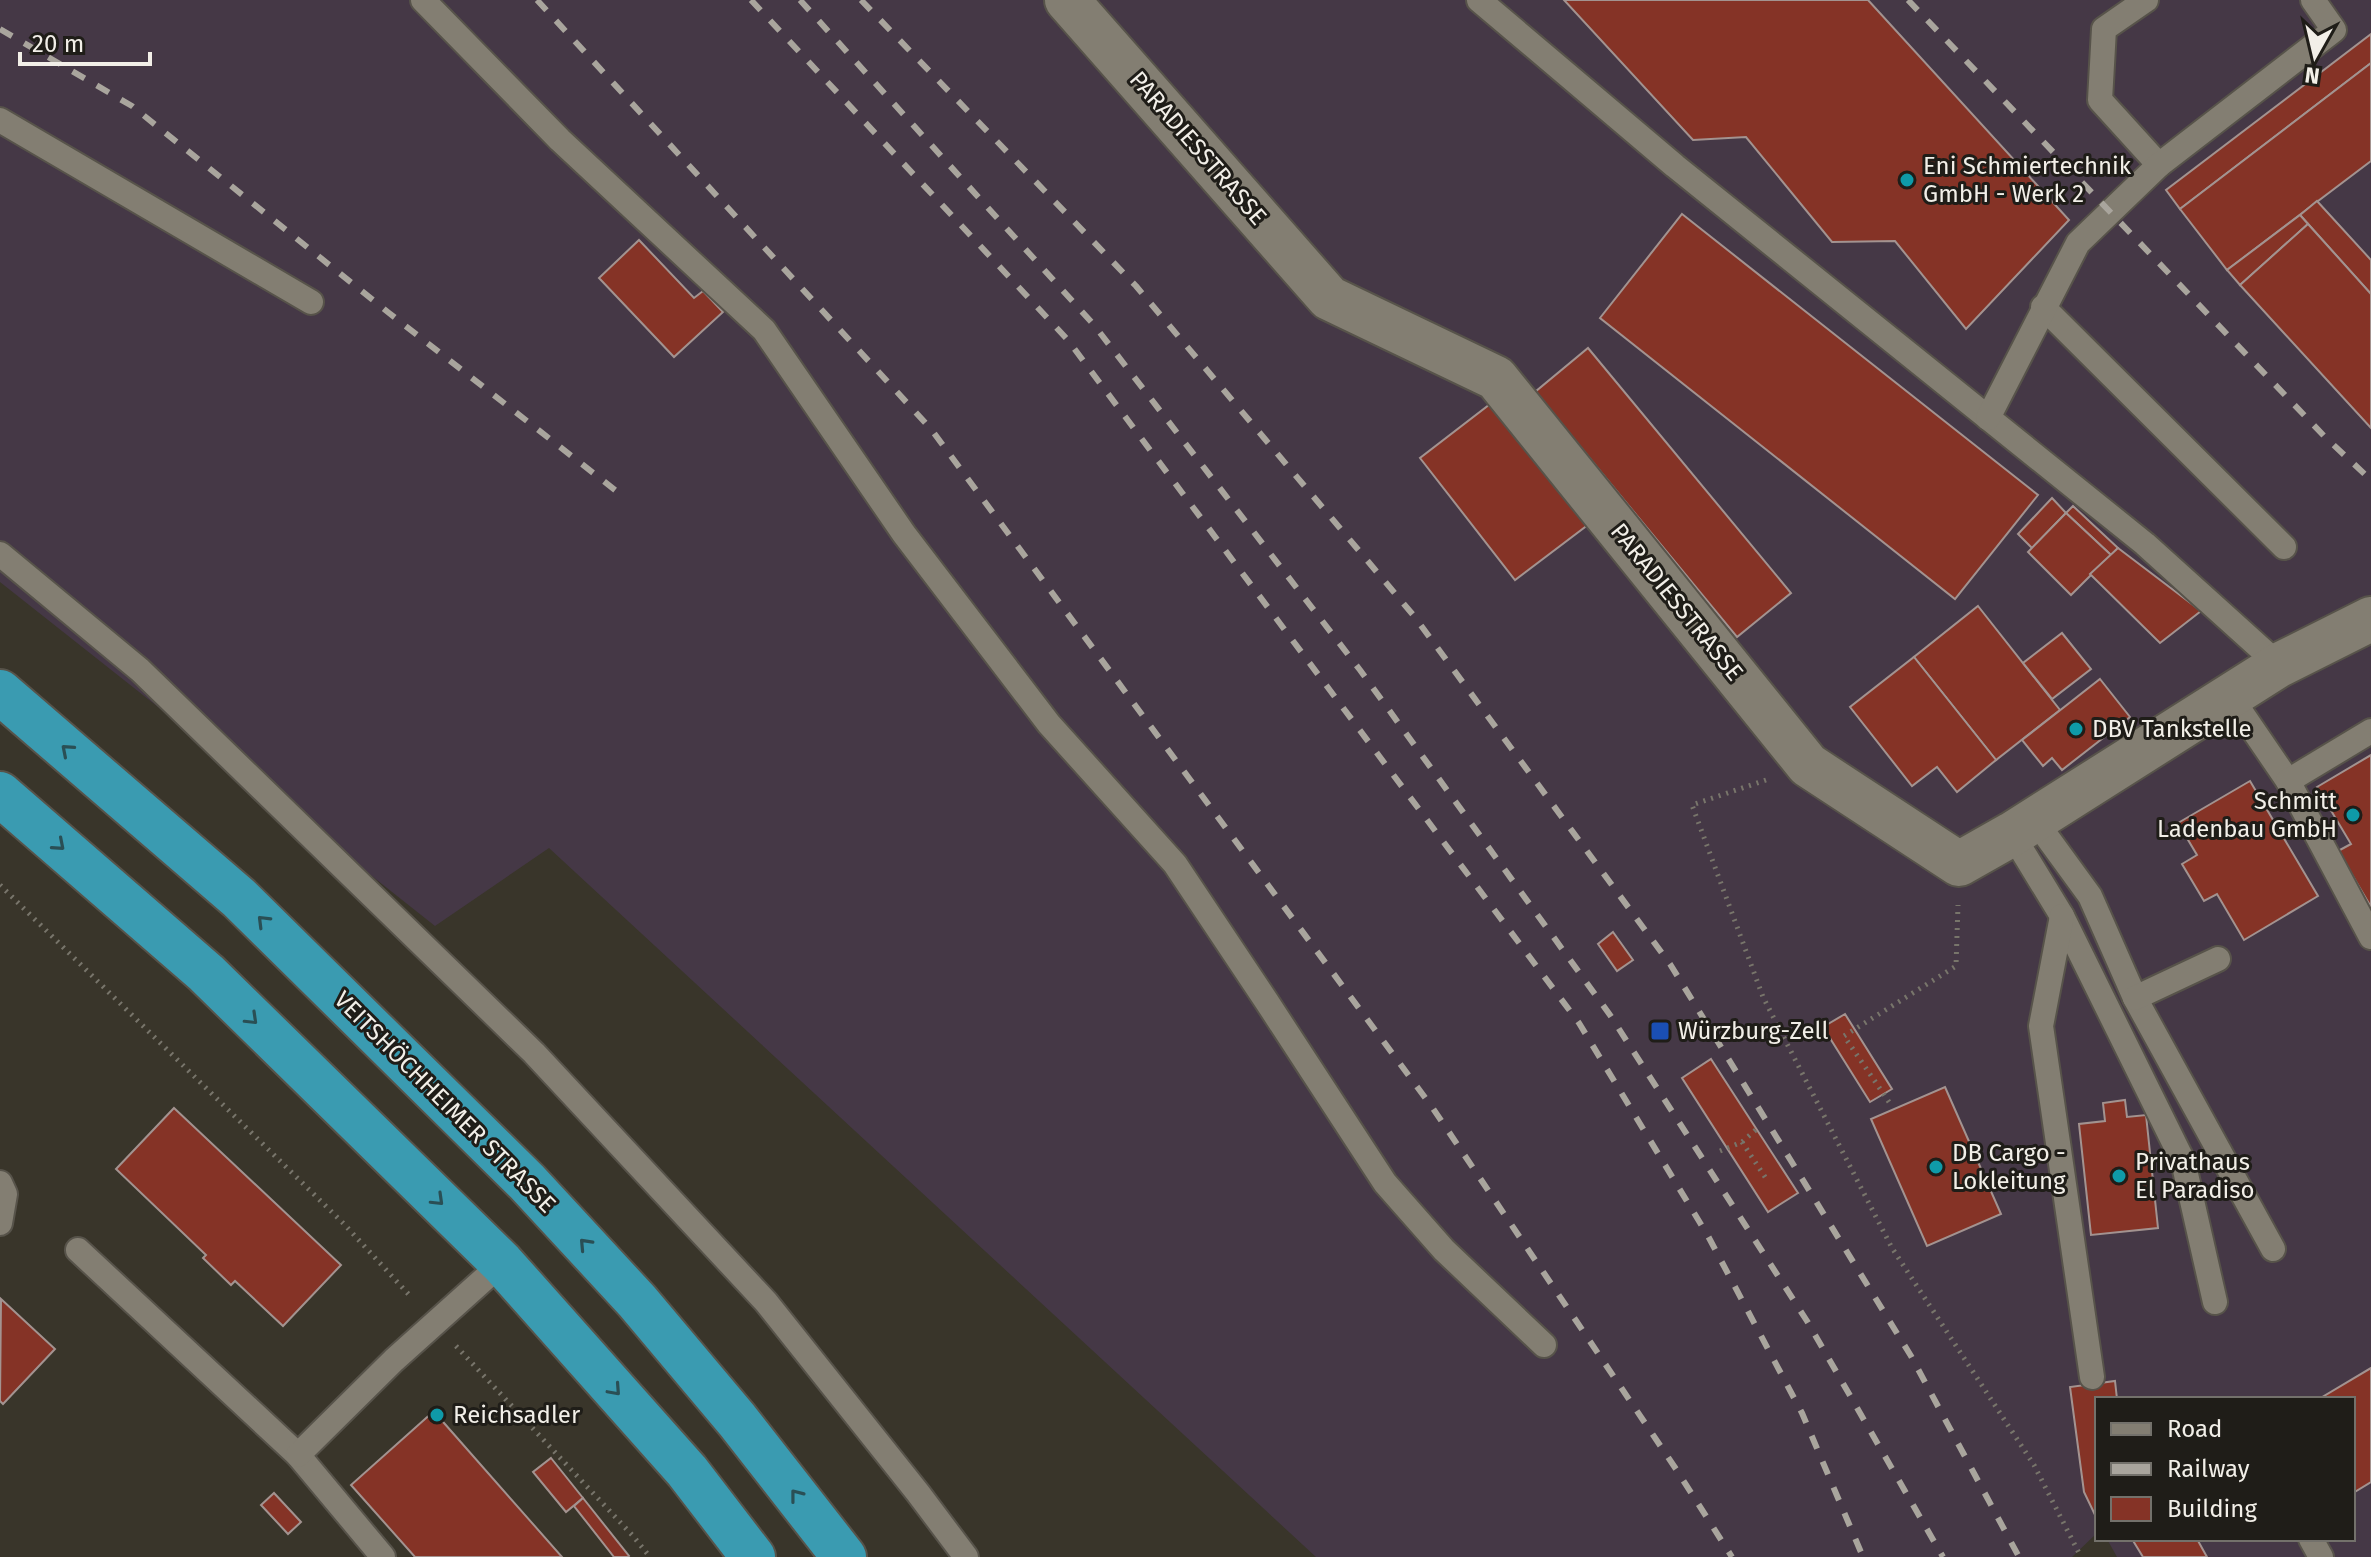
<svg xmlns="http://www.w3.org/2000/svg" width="2371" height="1557" font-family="'Fira Sans',sans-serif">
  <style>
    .industrial { fill: #453846 }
    .building { fill: #853326; stroke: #a39390; stroke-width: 2 }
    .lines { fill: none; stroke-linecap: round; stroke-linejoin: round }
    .service-casing { stroke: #57534a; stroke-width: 28 }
    .minor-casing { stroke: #57534a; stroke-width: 48 }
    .trunk-casing { stroke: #57534a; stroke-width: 48 }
    .path { stroke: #78756b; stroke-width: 5; stroke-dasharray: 2 6; stroke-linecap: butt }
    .service { stroke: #837e72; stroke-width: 24 }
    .minor { stroke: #837e72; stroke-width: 44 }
    .trunk { stroke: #3a9bb1; stroke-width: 44 }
    .rail { stroke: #a9a59d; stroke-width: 6; stroke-dasharray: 14 14; stroke-linecap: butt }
    .oneway { stroke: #2a4f55 }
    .culture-dot { fill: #0f9aa8; stroke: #1f1d18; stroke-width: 3 }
    .transit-dot { fill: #1a4fb4; stroke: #1f1d18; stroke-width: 3 }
    .labels { text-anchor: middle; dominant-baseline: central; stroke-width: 6; stroke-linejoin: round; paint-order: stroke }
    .street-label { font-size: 24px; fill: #f2efe8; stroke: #1f1d18 }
    .poi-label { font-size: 24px; fill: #f2efe8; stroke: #1f1d18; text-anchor: start }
  </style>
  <rect width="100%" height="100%" fill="#39352a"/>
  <path class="industrial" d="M0,0h2371v1557h-254l-10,-18h246v-140h-256v134l-25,24h-756l-767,-709 -114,78 -435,-344z"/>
  <g class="building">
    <path d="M1564,0h304l201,220 -103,109 -71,-88 -63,1 -86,-105 -53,3z"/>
    <path d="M2371,34v29l-191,146 -14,-19z"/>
    <path d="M2371,63v98l-144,109 -47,-61z"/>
    <path d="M2317,201l54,59v34l-71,-79z"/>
    <path d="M1682,214l356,281 -83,104 -355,-281z"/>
    <path d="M2300,215l8,9 -68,61 -13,-15z"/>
    <path d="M2308,224l63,70v134l-131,-143z"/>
    <path d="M639,240l55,58 9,-7 20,21 -49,45 -75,-79z"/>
    <path d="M1588,348l203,245 -54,44 -202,-245z"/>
    <path d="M1498,398l95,123 -78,59 -95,-122z"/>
    <path d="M2052,498l14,15 -34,35 -14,-14z"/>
    <path d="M2073,506l45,42 -7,7 -45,-42z"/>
    <path d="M2066,513l45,42 -40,40 -43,-43z"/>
    <path d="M2118,548l83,63 -41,32 -70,-69z"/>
    <path d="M1978,606l82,104 -64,50 -82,-103z"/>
    <path d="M2062,633l29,36 -39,30 -29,-36z"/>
    <path d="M1914,657l82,103 -39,32 -20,-25 -25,19 -62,-79z"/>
    <path d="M2100,679l30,38 -68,53 -10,-12 -9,8 -21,-26z"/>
    <path d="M2371,755v152l-33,-56 13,-7 -34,-57z"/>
    <path d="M2250,781l68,115 -74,44 -27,-46 -13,7 -22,-37 15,-9 -19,-32z"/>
    <path d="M1613,932l20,28 -16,11 -19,-27z"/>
    <path d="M1845,1014l47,75 -22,13 -47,-75z"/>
    <path d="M1711,1059l87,134 -30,19 -86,-134z"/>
    <path d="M1945,1087l56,127 -74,32 -56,-127z"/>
    <path d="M2125,1100l2,17 19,-2 12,113 -67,7 -12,-111 26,-3 -2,-18z"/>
    <path d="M174,1108l167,157 -58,61 -48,-45 -4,4 -28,-27 3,-3 -90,-86z"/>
    <path d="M1,1299l54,50 -52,55 -3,-3z"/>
    <path d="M2371,1368v114l-18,11v-94h-34z"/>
    <path d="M2115,1381l2,18h-20v120l-13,-27 -14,-105z"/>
    <path d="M434,1411l3,4 125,142h-147l-64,-72z"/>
    <path d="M551,1458l32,40 -17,14 -33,-40z"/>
    <path d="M274,1493l27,29 -13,12 -27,-29z"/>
    <path d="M583,1498l46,58 -1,1h-14l-40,-51z"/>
    <path d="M2132,1539h65l10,18h-64z"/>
  </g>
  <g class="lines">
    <g class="service-casing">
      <g id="service">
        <path d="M423,0l137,140 204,190 140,204 145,190 126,140 92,138 118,181 59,67 100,95"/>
        <path d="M1479,0l196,166 470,378 134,121"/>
        <path d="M2146,0l-42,29 -4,71 59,65"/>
        <path d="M0,120l311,182"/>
        <path d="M2043,307l241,240"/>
        <path d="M1988,418l90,-175 81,-78 175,-135 -21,-30"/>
        <path d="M0,554l140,116 394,383 232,249 152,191 48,64"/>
        <path d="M2230,696l58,85"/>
        <path d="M2371,731l-83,50 83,156"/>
        <path d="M2034,819l56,77 45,102 138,251"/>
        <path d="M2012,834l50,82 121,245 32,141"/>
        <path d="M2062,916l-21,110 51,351"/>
        <path d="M2135,998l83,-39"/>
        <path d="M0,1183l5,11 -5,29"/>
        <path d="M78,1250l220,205 85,102"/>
        <path d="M298,1455l96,-95 108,-97"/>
        <path d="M2311,1539l10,18"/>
      </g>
    </g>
    <g class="minor-casing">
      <path id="minor" d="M1067,0l262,298 167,80 312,387 151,99 53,-30 267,-169 92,-46"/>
    </g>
    <g class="trunk-casing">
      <g id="trunk">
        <path d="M0,692l239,206 288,284 110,119 100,119 107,137"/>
        <path d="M0,794l206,179 296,290 185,208 66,86"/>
      </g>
    </g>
    <g class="path">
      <path d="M1766,780l-74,25 71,192 129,251 142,217 47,92"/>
      <path d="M0,885l344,339 68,74"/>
      <path d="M1889,1102l-45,-66 112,-70 2,-61"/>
      <path d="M1742,1142l25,38"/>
      <path d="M1720,1151l22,-9 17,-15"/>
      <path d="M456,1346l177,190 17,21"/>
    </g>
    <use href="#service" class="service"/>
    <use href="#minor" class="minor"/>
    <use href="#trunk" class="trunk"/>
    <g class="rail">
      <path d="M537,0l394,429 501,678 244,362 56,88"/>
      <path d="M751,0l316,339 512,684 129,213 94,177 61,144"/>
      <path d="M800,0l294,325 266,345 250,345 197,306 136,236"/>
      <path d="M861,0l275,286 278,330 256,348 241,392 108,201"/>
      <path d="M1908,0l417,437 46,43"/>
      <path d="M0,29l132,77 257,207 235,184"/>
    </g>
  </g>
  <defs><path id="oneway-chevron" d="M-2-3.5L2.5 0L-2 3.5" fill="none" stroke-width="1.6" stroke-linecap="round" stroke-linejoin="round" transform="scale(2)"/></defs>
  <g class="oneway">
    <use href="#oneway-chevron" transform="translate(67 750) rotate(-139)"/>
    <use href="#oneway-chevron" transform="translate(59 845) rotate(41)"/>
    <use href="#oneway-chevron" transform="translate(263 921) rotate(-135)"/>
    <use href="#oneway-chevron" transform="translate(252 1019) rotate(44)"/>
    <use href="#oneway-chevron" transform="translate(438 1200) rotate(44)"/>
    <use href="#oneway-chevron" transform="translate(585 1244) rotate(-133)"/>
    <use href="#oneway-chevron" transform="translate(615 1390) rotate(48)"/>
    <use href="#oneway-chevron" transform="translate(796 1495) rotate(-128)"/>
  </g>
  <g class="culture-dot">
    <circle cx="1907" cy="180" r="8"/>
    <circle cx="2076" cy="729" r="8"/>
    <circle cx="2353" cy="815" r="8"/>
    <circle cx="1936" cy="1167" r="8"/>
    <circle cx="2119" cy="1176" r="8"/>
    <circle cx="437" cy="1415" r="8"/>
  </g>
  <rect class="transit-dot" x="1650" y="1021" width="20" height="20" rx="4"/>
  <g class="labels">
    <g class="street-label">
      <text transform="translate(1198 148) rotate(49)">PARADIESSTRASSE</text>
      <text transform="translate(1677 602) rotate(51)">PARADIESSTRASSE</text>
      <text transform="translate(445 1102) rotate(45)">VEITSHÖCHHEIMER STRASSE</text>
    </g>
    <g class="poi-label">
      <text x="1923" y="166">Eni Schmiertechnik<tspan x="1923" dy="28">GmbH - Werk 2</tspan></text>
      <text x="2092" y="729">DBV Tankstelle</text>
      <text x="2337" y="801" text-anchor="end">Schmitt<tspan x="2337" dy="28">Ladenbau GmbH</tspan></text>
      <text x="1678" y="1031">Würzburg-Zell</text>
      <text x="1952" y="1153">DB Cargo -<tspan x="1952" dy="28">Lokleitung</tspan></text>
      <text x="2135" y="1162">Privathaus<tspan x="2135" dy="28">El Paradiso</tspan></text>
      <text x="453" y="1415">Reichsadler</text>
    </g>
  </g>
  <rect x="2095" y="1397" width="260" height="144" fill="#1f1d18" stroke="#73716b" stroke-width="2"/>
  <rect x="2111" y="1423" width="40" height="12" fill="#837e72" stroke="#73716b" stroke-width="2"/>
  <text x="2167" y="1437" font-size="24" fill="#f2efe8">Road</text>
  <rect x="2111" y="1463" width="40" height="12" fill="#a9a59d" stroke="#73716b" stroke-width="2"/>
  <text x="2167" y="1477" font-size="24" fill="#f2efe8">Railway</text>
  <rect x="2111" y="1497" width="40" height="24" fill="#853326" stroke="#73716b" stroke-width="2"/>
  <text x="2167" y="1517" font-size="24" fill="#f2efe8">Building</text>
  <g transform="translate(2315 56) rotate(188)" stroke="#1f1d18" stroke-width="6" paint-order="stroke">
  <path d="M0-6L14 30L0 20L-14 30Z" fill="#f2efe8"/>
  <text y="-12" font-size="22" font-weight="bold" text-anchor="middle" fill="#f2efe8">N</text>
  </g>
  <path d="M20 52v12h130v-12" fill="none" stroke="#f2efe8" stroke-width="4"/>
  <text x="32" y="52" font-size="24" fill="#f2efe8" stroke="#1f1d18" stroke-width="6" paint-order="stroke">20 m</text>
</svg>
